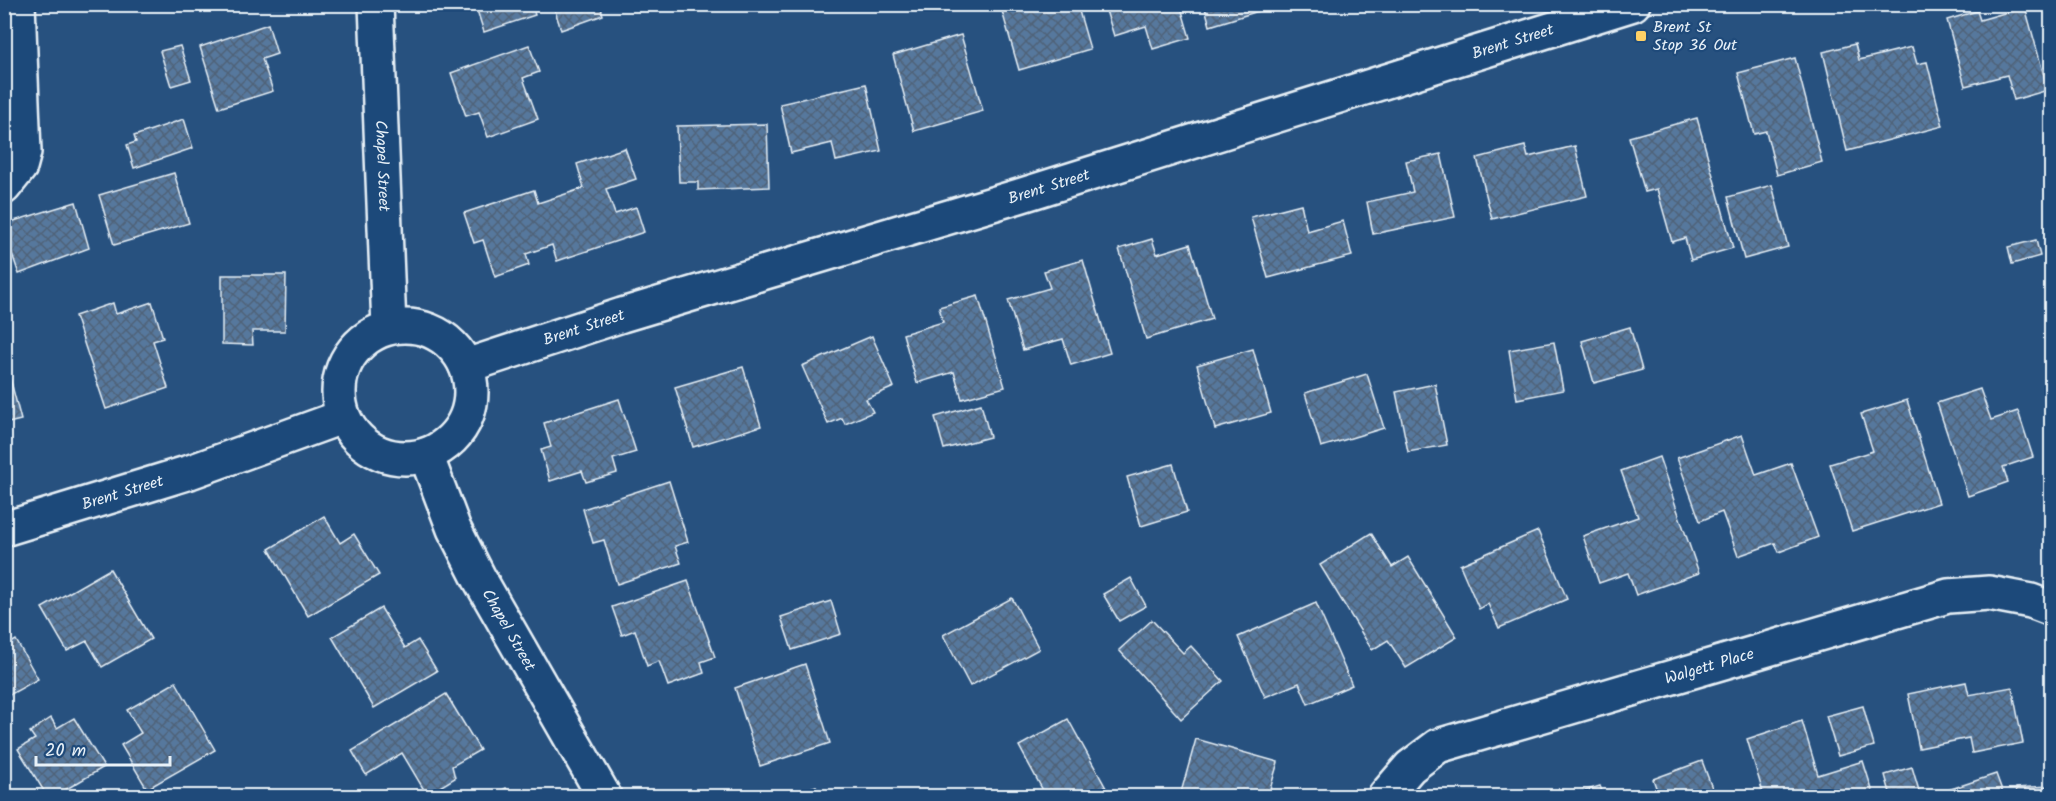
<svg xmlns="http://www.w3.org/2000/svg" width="2056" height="801" font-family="Kalam,sans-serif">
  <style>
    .building { fill: url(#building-cross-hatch); stroke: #e8f1f8; stroke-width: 1.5 }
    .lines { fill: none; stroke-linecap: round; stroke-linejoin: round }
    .minor-casing { stroke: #e8f1f8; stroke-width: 38 }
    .minor { stroke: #1f4a7a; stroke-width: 33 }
    .poi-dot { fill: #ffd166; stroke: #1f4a7a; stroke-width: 2 }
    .labels { text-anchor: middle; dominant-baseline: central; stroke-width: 4.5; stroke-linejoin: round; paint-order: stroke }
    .poi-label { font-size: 16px; fill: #e8f1f8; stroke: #1f4a7a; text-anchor: start }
    .street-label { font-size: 16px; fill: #e8f1f8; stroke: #1f4a7a }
  </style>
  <defs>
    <pattern id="building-cross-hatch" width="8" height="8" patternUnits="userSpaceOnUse" patternTransform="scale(1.5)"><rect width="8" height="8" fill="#57789d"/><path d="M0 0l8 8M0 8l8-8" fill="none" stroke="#4f6278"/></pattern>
  </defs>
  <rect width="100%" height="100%" fill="#27517f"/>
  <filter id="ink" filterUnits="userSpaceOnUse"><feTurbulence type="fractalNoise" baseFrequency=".0167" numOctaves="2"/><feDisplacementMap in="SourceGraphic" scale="12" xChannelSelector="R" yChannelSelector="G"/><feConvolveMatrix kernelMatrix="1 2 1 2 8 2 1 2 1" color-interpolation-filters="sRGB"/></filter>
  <g filter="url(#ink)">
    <g class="building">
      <path d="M475,4h57l3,11 -51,17z"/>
      <path d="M553,4h47l3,11 -42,15z"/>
      <path d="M1000,4h77l13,45 -71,21z"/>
      <path d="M1104,4h76l10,34 -37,11 -7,-23 -32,10z"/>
      <path d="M1204,4h77l-71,22z"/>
      <path d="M2025,7l23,83 -34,10 -7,-25 -42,11 -18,-66 30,-9 3,9z"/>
      <path d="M268,24l9,30 -15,5 11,32 -54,17 -19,-61z"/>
      <path d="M961,35l22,76 -69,20 -21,-76z"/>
      <path d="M1855,44l4,16 53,-13 5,17 10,-2 16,64 -96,25 -24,-99z"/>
      <path d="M529,45l10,27 -16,6 15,41 -50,18 -9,-25 -13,4 -15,-43z"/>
      <path d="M180,46l11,34 -20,6 -11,-35z"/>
      <path d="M1795,58l27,104 -45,13 -11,-44 -12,3 -16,-61z"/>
      <path d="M866,84l15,67 -45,10 -4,-18 -41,10 -11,-49z"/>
      <path d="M1697,118l36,130 -42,12 -6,-22 -13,4 -15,-53 -12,3 -16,-55z"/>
      <path d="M184,119l9,29 -59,20 -7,-23 9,-3 -2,-6z"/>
      <path d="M767,124l2,63 -71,3v-8h-19l-2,-56z"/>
      <path d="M1525,146l3,11 47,-11 12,50 -95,23 -15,-61z"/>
      <path d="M625,148l11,31 -30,10 9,25 21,-7 8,25 -87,29 -5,-16 -26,9 3,11 -34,12 -12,-37 -9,3 -10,-30 70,-23 4,13 46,-15 -7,-24z"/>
      <path d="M1441,154l14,63 -82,17 -6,-32 46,-10 -7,-31z"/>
      <path d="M174,173l15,50 -75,22 -15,-50z"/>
      <path d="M1772,185l16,62 -44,12 -16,-62z"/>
      <path d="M76,202l13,46 -70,26 -15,-43v-7z"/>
      <path d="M1301,204l6,27 36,-10 9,35 -84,22 -17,-61z"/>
      <path d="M1152,239l5,15 33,-10 22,75 -66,20 -27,-90z"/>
      <path d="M2036,240l4,16 -28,8 -4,-17z"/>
      <path d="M1083,260l27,93 -39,12 -8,-26 -40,11 -15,-50 42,-12 -6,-17z"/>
      <path d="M222,275h64l-1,56h-33l1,14 -31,-1z"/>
      <path d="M978,296l27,91 -43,12 -8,-27 -37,11 -14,-49 40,-12 -4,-15z"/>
      <path d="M152,302l11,36 -10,3 15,47 -62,21 -31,-93 38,-13 3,11z"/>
      <path d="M1630,327l12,43 -48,13 -12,-42z"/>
      <path d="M872,336l22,51 -28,12 7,13 -28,12 -3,-6 -14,6 -26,-58z"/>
      <path d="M1554,342l9,48 -46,9 -8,-49z"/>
      <path d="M1253,349l18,64 -56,16 -18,-64z"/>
      <path d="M4,355l17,65 -17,4z"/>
      <path d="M743,367l18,59 -68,21 -18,-60z"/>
      <path d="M1367,374l17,54 -63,19 -16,-54z"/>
      <path d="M1435,384l12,61 -39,7 -12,-60z"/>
      <path d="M1980,389l11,31 27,-9 15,46 -30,10 5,15 -40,14 -31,-93z"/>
      <path d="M619,399l17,53 -23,7 4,14 -31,9 -4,-11 -32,10 -9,-31 10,-3 -7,-24z"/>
      <path d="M1907,400l32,103 -87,28 -22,-67 43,-13 -12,-37z"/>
      <path d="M981,404l9,33 -46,12 -9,-32z"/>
      <path d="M1742,435l14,40 35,-12 27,74 -39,15 -4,-9 -37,13 -16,-44 -22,9 -23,-63z"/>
      <path d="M1659,457l40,116 -63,22 -8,-22 -29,10 -16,-47 55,-19 -17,-46z"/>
      <path d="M1173,464l14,48 -46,14 -14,-49z"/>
      <path d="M669,481l19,61 -13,4 6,17 -64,21 -13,-44 -11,3 -10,-34z"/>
      <path d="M324,516l16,27 14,-9 25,41 -71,41 -39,-67z"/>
      <path d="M1538,531l29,68 -68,29 -11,-24 -9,5 -19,-44z"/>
      <path d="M1371,533l21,34 16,-10 49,80 -51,31 -18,-28 -16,10 -52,-85z"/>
      <path d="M110,569l41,70 -49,28 -15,-26 -20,10 -25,-43z"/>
      <path d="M1131,578l15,28 -27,15 -16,-27z"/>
      <path d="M688,581l27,76 -14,5 3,11 -36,13 -9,-25 -12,5 -12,-36 -13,5 -10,-28z"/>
      <path d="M1012,598l27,51 -69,37 -27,-51z"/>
      <path d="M831,601l10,33 -49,16 -11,-33z"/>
      <path d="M1316,603l36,82 -44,19 -9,-21 -34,14 -27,-60z"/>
      <path d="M381,608l24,40 13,-8 19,31 -63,37 -42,-71z"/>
      <path d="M1152,620l31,33 8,-7 32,35 -42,38 -62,-69z"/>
      <path d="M16,640l22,39 -34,19v-51z"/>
      <path d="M805,664l25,79 -70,23 -25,-78z"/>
      <path d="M176,682l39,68 -68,39 -26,-44 20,-12 -14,-23z"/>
      <path d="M1966,682l3,13 43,-8 11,56 -51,10 -3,-15 -50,10 -11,-54z"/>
      <path d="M446,694l34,56 -28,16 3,12 -28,17 -25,-42 -36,22 -14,-24z"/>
      <path d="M1863,706l11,40 -36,10 -12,-40z"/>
      <path d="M51,718l6,10 17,-10 30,49 -49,29h-8l-29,-47 17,-10 -5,-7z"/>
      <path d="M1068,719l38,69 -15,8h-45l-27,-50z"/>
      <path d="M1802,721l16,54 45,-14 11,35h-110l-17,-57z"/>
      <path d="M1196,739l82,23 -10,34h-88z"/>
      <path d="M1702,761l13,35h-56l-6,-17z"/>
      <path d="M1912,767l8,27 -7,2h-22l-6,-21z"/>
      <path d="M1996,774l8,22h-54l-2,-6z"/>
      <path d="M816,786l3,10h-32z"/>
      <path d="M1600,786l4,10h-35z"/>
      <path d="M2049,786l1,10h-33l-1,-8z"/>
      <path d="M506,788l5,8h-19z"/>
    </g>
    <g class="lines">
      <g class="minor-casing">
        <g id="minor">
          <path id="s1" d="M376,4l13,323"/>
          <path d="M4,187l16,-20 4,-15 -6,-148"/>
          <circle cx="405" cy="392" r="66"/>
          <path id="s2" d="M466,366l156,-51 397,-119 614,-192"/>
          <path id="s3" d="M426,455l28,74 25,49 125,218"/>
          <path id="s4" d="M4,529l186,-57 152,-55"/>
          <path id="s5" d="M1385,796l25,-29 28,-21 510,-150 41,-3 42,8 21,8"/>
        </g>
      </g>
      <use href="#minor" class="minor"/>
    </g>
  </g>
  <rect class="poi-dot" x="1635" y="30" width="12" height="12" rx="3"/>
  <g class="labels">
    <g class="poi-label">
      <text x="1653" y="27">Brent St<tspan x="1653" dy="18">Stop 36 Out</tspan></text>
    </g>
    <g class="street-label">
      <text stroke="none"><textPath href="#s2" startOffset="1096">Brent Street</textPath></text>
      <text stroke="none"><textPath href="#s1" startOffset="162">Chapel Street</textPath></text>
      <text stroke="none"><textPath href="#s2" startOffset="610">Brent Street</textPath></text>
      <text stroke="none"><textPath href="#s2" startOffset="124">Brent Street</textPath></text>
      <text stroke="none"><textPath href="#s4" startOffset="124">Brent Street</textPath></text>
      <text stroke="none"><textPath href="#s3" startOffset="194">Chapel Street</textPath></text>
      <text stroke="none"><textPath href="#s5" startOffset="356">Walgett Place</textPath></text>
    </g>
  </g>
  <rect width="2056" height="801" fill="none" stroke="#1f4a7a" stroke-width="24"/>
  <rect x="12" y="12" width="2032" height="777" fill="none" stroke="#e8f1f8" stroke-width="2" filter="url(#ink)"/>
  <path d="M36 756v9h134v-9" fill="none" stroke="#e8f1f8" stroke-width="3"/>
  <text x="45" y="756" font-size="18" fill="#e8f1f8" stroke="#1f4a7a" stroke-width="4.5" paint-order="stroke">20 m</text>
</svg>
